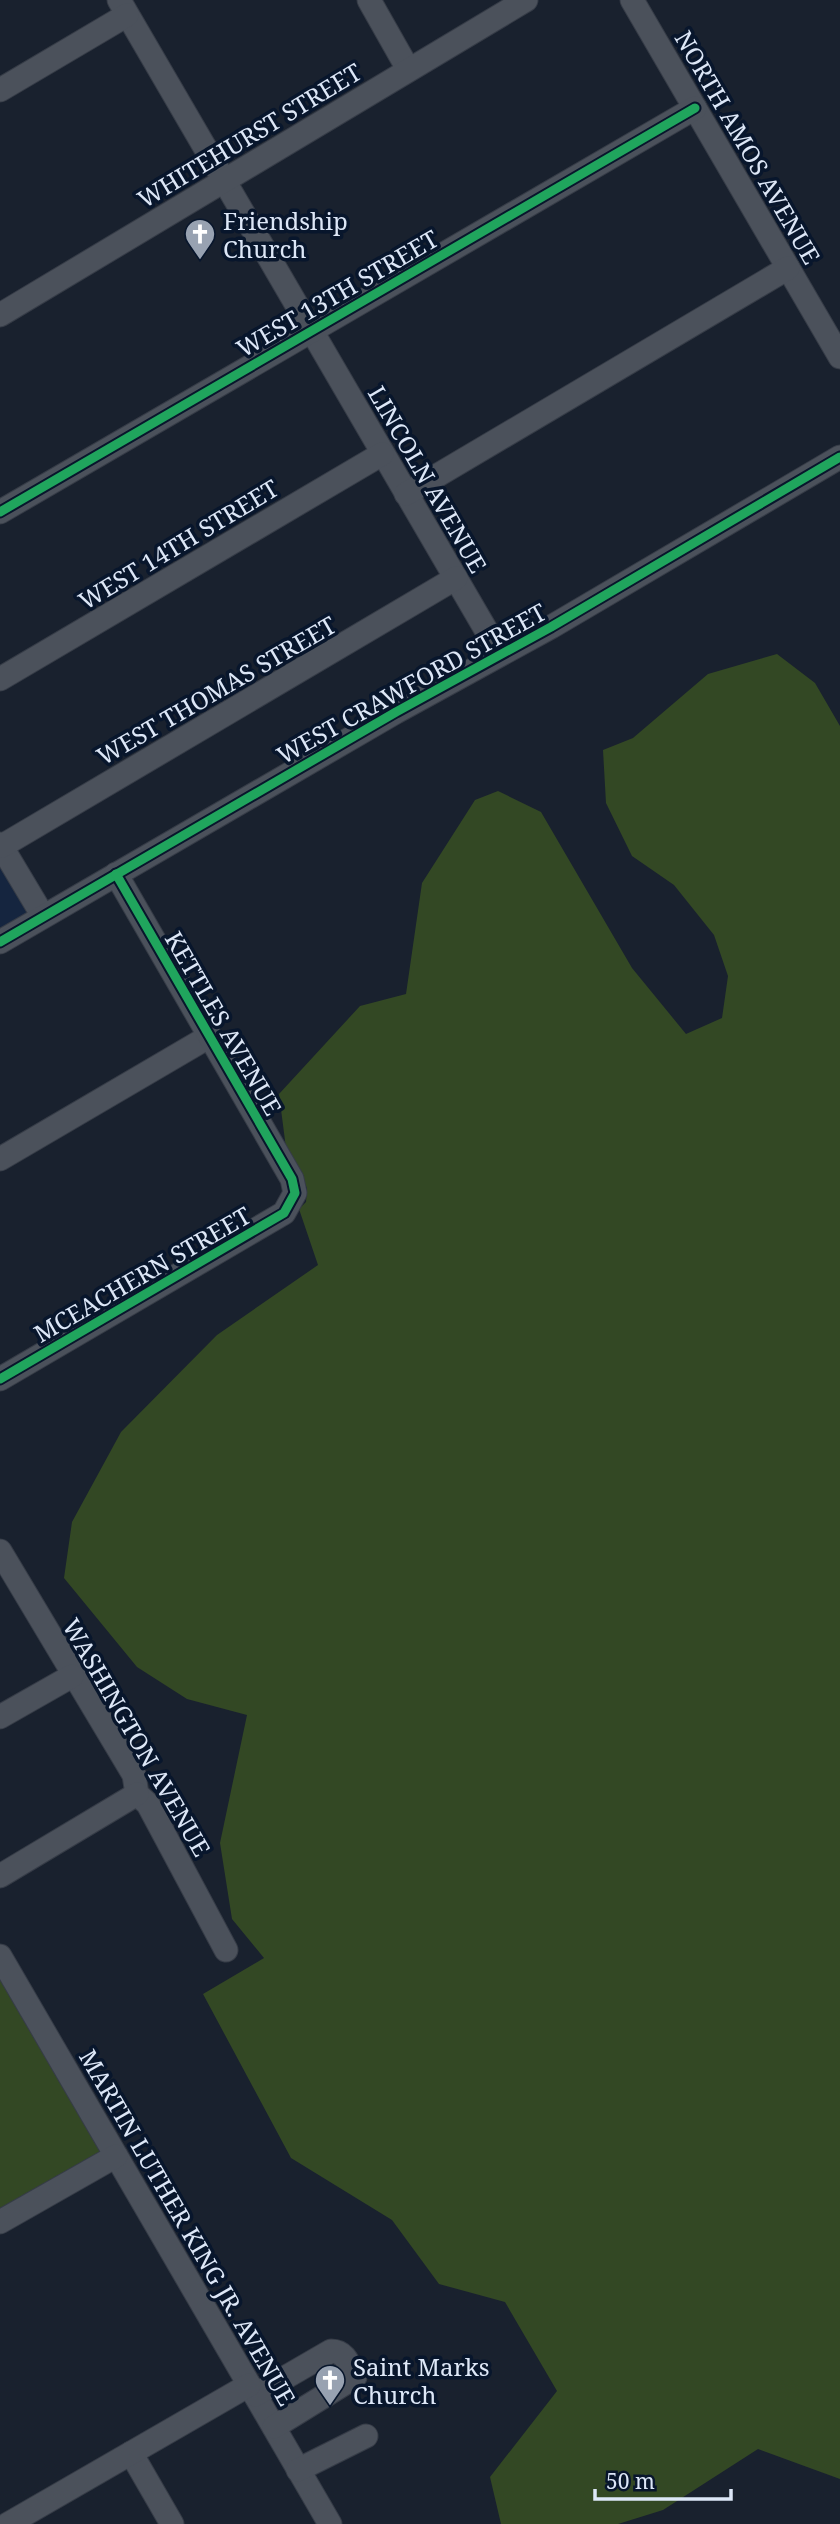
<svg xmlns="http://www.w3.org/2000/svg" width="840" height="2524" font-family="'Noto Serif',serif">
  <style>
    .built { fill: #15253f }
    .green { fill: #334824 }
    .lines { fill: none; stroke-linecap: round; stroke-linejoin: round }
    .minor-casing { stroke: #363c47; stroke-width: 25 }
    .minor { stroke: #4b515b; stroke-width: 23 }
    .cycleway-casing { stroke: #08162c; stroke-width: 13 }
    .cycleway { stroke: #20a55d; stroke-width: 9 }
    .labels { text-anchor: middle; dominant-baseline: central; stroke-width: 7; stroke-linejoin: round; paint-order: stroke }
    .street-label { font-size: 24px; fill: #dde7f7; stroke: #08162c }
    .poi-label { font-size: 24px; fill: #dde7f7; stroke: #08162c; text-anchor: start }
  </style>
  <rect width="100%" height="100%" fill="#19212e"/>
  <path class="built" d="M0,862l30,50 -30,17z"/>
  <g class="green">
    <path d="M777,654l38,29 25,43v1753l-82,-30 -95,61 -45,14h-117l-11,-47 67,-86 -52,-89 -66,-18 -47,-64 -101,-62 -88,-164 61,-36 -32,-39 -12,-76 27,-128 -60,-16 -50,-32 -73,-89 8,-56 49,-90 96,-97 101,-70 -19,-56 7,-7 1,-14 -21,-40 -7,-54 81,-88 46,-12 16,-111 53,-83 23,-9 43,21 91,156 54,66 36,-16 6,-42 -14,-41 -40,-50 -42,-29 -26,-53 -3,-53 30,-12 75,-64z"/>
    <path d="M0,1974l102,178 -102,58z"/>
  </g>
  <g class="lines">
    <g class="minor-casing">
      <g id="minor">
        <path d="M119,0l381,654"/>
        <path d="M369,0l39,69"/>
        <path d="M632,0l208,357"/>
        <path d="M0,90l127,-75"/>
        <path d="M0,315l526,-315"/>
        <path d="M406,494l382,-226"/>
        <path d="M0,512l695,-404"/>
        <path d="M0,679l382,-225"/>
        <path d="M0,844l43,72"/>
        <path d="M2,846l454,-268"/>
        <path d="M0,942l396,-230 155,-85 289,-170"/>
        <path d="M0,1159l210,-123"/>
        <path d="M0,1379l284,-166 11,-20 -3,-14 -176,-305"/>
        <path d="M0,1551l134,224 3,19 11,10 78,146"/>
        <path d="M0,1717l72,-41"/>
        <path d="M0,1876l137,-82"/>
        <path d="M0,1956l330,568"/>
        <path d="M0,2222l116,-66"/>
        <path d="M255,2395l76,-44c15,0 18,14 24,26l-81,50"/>
        <path d="M131,2453l41,71"/>
        <path d="M298,2470l68,-34"/>
        <path d="M8,2524l241,-139"/>
      </g>
    </g>
    <use href="#minor" class="minor"/>
    <g class="cycleway-casing">
      <g id="cycleway">
        <path d="M0,512l695,-404"/>
        <path d="M0,942l396,-230 155,-85 289,-170"/>
        <path d="M0,1379l284,-166 11,-20 -3,-14 -176,-305"/>
      </g>
    </g>
    <use href="#cycleway" class="cycleway"/>
  </g>
  <defs>
    <g id="church-pin" transform="scale(1.575)"><path d="M0 17L-7.5 6A9.5 9.5 0 1 1 7.5 6Z" fill="#98a2b1" stroke="#08162c"/><path d="M-1.2-6h2.4v3.5h3.3v2.4h-3.3V6h-2.4V-.1h-3.3v-2.4h3.3Z" fill="#fff"/></g>
  </defs>
  <g fill-rule="evenodd">
    <use href="#church-pin" x="200" y="234"/>
    <use href="#church-pin" x="330" y="2380"/>
  </g>
  <g class="labels">
    <g class="street-label">
      <text transform="translate(249 135) rotate(-31)">WHITEHURST STREET</text>
      <text transform="translate(748 147) rotate(60)">NORTH AMOS AVENUE</text>
      <text transform="translate(337 293) rotate(-30)">WEST 13TH STREET</text>
      <text transform="translate(428 479) rotate(60)">LINCOLN AVENUE</text>
      <text transform="translate(178 544) rotate(-31)">WEST 14TH STREET</text>
      <text transform="translate(411 683) rotate(-29)">WEST CRAWFORD STREET</text>
      <text transform="translate(216 690) rotate(-30)">WEST THOMAS STREET</text>
      <text transform="translate(224 1023) rotate(60)">KETTLES AVENUE</text>
      <text transform="translate(142 1274) rotate(-30)">MCEACHERN STREET</text>
      <text transform="translate(137 1737) rotate(60)">WASHINGTON AVENUE</text>
      <text transform="translate(188 2227) rotate(60)">MARTIN LUTHER KING JR. AVENUE</text>
    </g>
    <g class="poi-label">
      <text x="223" y="220">Friendship<tspan x="223" dy="28">Church</tspan></text>
      <text x="353" y="2366">Saint Marks<tspan x="353" dy="28">Church</tspan></text>
    </g>
  </g>
  <path d="M595 2489v10h136v-10" fill="none" stroke="#dde7f7" stroke-width="3.5"/>
  <text x="606" y="2489" font-size="21" fill="#dde7f7" stroke="#08162c" stroke-width="5" paint-order="stroke">50 m</text>
</svg>
